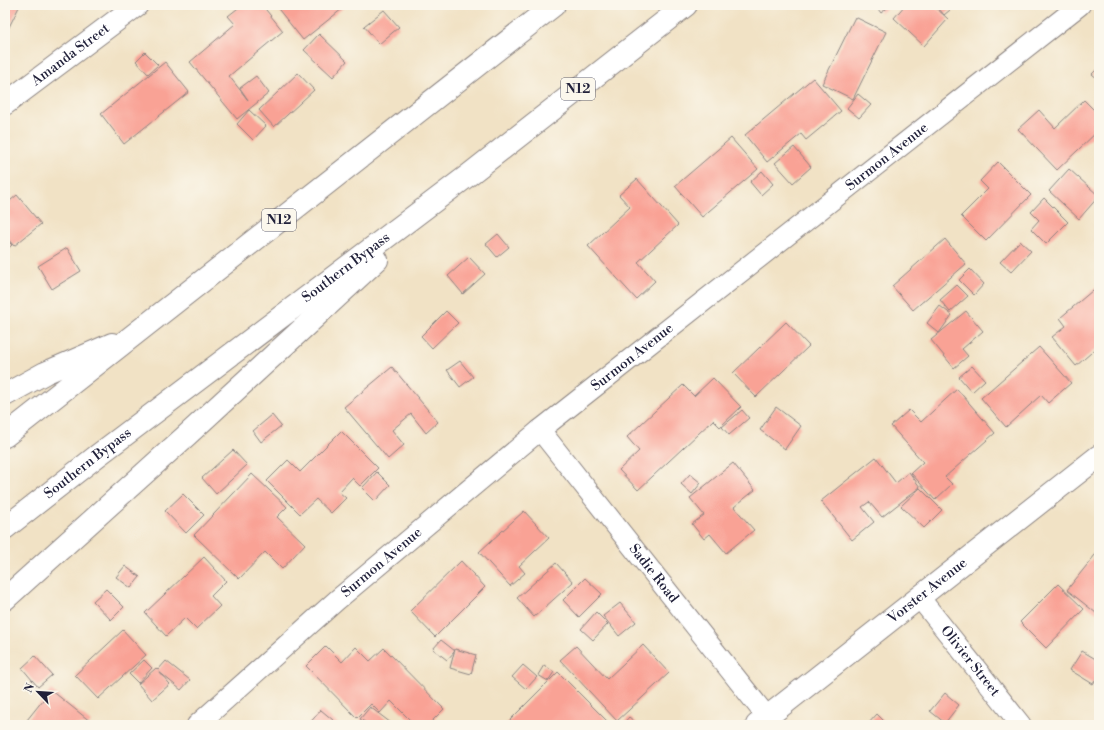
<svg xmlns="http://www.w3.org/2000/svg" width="1104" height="730" font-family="'Libre Bodoni',serif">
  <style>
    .building { fill: #f9a295 }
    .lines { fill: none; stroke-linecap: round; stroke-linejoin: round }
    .street-casing { stroke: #8a8280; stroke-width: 22 }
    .secondary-casing { stroke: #8a8280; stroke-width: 24 }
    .highway-casing { stroke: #8a8280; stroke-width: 24 }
    .street { stroke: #fff; stroke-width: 20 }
    .secondary { stroke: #fff; stroke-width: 22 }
    .highway { stroke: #fff; stroke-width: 22 }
    .labels { text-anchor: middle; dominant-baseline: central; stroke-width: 4; stroke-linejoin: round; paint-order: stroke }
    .shield { fill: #fbf7ec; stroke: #636270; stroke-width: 1 }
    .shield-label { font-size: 13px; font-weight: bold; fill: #22223b }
    .street-label { font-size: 14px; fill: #22223b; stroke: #fbf7ec }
  </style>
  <rect width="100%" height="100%" fill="#fbf7ec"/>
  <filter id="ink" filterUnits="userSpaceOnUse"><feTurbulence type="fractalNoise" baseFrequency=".025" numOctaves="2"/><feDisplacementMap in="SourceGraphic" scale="8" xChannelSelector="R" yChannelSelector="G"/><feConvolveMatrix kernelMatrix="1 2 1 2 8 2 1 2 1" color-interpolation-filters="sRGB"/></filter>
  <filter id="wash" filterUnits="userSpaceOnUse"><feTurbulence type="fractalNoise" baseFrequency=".012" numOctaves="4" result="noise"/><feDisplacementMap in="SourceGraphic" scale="16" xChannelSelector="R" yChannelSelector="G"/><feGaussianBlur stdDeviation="0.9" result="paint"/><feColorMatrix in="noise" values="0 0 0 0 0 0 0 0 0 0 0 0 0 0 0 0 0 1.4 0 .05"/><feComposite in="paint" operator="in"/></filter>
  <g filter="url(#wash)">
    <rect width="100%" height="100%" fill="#f1e2c5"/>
    <g id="blocks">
      <g class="building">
        <path d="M5,5h15l-12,24 -3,-1z"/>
        <path d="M242,5h20l21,26 -54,45 19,24 -8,-12 16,-12 13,17 -32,26 -47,-57 45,-38 -7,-8z"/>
        <path d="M275,5h72l-44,35z"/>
        <path d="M875,5h16l-10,8z"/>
        <path d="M905,5h28l15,14 -24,27 -30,-28z"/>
        <path d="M936,5h20l-12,10z"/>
        <path d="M384,10l15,17 -20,17 -15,-18z"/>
        <path d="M855,17l31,15 -33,67 -31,-15z"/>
        <path d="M319,34l28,27 -14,16 -29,-27z"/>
        <path d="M145,52l13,13 -10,9 -12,-13z"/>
        <path d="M165,62l24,30 -65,52 -23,-30z"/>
        <path d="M1099,67v13l-7,-6z"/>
        <path d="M298,73l16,17 -40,37 -15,-17z"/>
        <path d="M813,78l28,33 -35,29 -5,-6 -34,28 -22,-27z"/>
        <path d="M858,94l13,11 -12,13 -12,-10z"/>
        <path d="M1084,100l15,15v15l-42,40 -39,-41 21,-19 16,18z"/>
        <path d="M249,110l17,16 -13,14 -16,-16z"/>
        <path d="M731,138l27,31 -56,48 -27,-31z"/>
        <path d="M794,147l17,20 -18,16 -18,-20z"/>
        <path d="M998,162l33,33 -45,46 -25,-25 27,-27 -8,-8z"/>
        <path d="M1069,169l30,27 -20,23 -30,-28z"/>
        <path d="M762,171l11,13 -12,11 -11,-13z"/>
        <path d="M637,179l41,46 -40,37 17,19 -19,18 -48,-53 42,-39 -11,-12z"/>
        <path d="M17,195l24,29 -27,22 -9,-10v-31z"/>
        <path d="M1044,198l24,24 -22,22 -15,-15 8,-9 -8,-8z"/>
        <path d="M498,234l11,13 -12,10 -11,-13z"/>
        <path d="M5,238l7,7 -7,6z"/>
        <path d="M945,239l21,25 -53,46 -21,-24z"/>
        <path d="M1020,241l11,10 -20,21 -11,-10z"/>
        <path d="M67,248l14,23 -29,18 -14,-23z"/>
        <path d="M469,257l16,17 -22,20 -15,-18z"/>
        <path d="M970,269l14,15 -10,11 -15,-15z"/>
        <path d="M957,285l11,11 -18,16 -10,-12z"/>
        <path d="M1099,285v61l-23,20 -24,-29 14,-11 -6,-8z"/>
        <path d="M940,306l12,9 -13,18 -12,-10z"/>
        <path d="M446,311l12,12 -26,25 -11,-12z"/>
        <path d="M966,311l17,20 -21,18 6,7 -14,12 -23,-28z"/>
        <path d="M786,322l23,24 -53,51 -23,-24z"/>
        <path d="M1039,347l32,36 -23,20 -7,-8 -35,32 -25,-29z"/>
        <path d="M460,361l13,16 -13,10 -13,-17z"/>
        <path d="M972,366l13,14 -13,12 -13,-15z"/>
        <path d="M392,367l46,55 -12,11 -15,-19 -19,16 12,15 -16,14 -44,-52z"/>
        <path d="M713,378l28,29 -21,20 -7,-7 -75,70 -19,-20 20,-19 -12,-14 56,-52 11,11z"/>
        <path d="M957,389l38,44 -50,44 7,7 -17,16 -24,-27 12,-11 -32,-36 18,-16 12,12z"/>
        <path d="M776,407l25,19 -16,23 -25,-19z"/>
        <path d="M742,410l7,8 -20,17 -7,-8z"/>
        <path d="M272,415l9,11 -20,16 -8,-11z"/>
        <path d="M341,431l37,37 -18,18 -8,-8 -13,14 7,6 -15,15 -15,-14 -16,15 -33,-33 21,-21 12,12z"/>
        <path d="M233,450l14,15 -31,29 -14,-16z"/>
        <path d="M876,457l20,26 13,-11 11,15 -38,30 -13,-15 -7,5 12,15 -22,18 -31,-39z"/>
        <path d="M733,463l22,27 -21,17 20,23 -28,23 -16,-19 -6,5 -12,-15 12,-9 -14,-17z"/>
        <path d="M377,472l13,13 -15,16 -13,-13z"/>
        <path d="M252,474l35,33 -10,10 28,27 -23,25 -17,-17 -26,27 -45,-44z"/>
        <path d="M690,474l11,9 -9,11 -11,-10z"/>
        <path d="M920,488l22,22 -18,18 -23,-22z"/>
        <path d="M183,494l21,21 -18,18 -21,-22z"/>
        <path d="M524,511l25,27 -30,28 6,7 -15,13 -31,-34z"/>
        <path d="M1099,550v59l-3,4 -29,-23z"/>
        <path d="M204,557l22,24 -15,15 9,10 -24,23 -11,-11 -19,18 -21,-23z"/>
        <path d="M461,561l24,26 -50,50 -25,-26z"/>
        <path d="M556,563l17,19 -39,35 -17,-19z"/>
        <path d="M125,566l15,11 -9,11 -15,-11z"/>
        <path d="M585,578l17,16 -23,23 -16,-17z"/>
        <path d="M1058,584l26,25 -38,39 -26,-26z"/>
        <path d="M106,589l18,18 -13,13 -18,-19z"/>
        <path d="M620,603l16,19 -17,14 -16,-20z"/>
        <path d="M596,612l12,12 -15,16 -12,-11z"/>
        <path d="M123,630l23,25 -48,44 -23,-24z"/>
        <path d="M441,640l14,11 -8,9 -14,-11z"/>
        <path d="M643,645l26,28 -52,48 -57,-61 16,-14 31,33z"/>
        <path d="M326,646l16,16 14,-15 14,14 14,-13 60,61 -16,16h-13l-24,-24 -11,12 -9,-9 -14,14 -51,-52z"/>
        <path d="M455,649l21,6 -5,19 -21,-6z"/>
        <path d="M1082,651l17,10v14l-6,9 -23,-14z"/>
        <path d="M35,656l17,19 -14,12 -16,-19z"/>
        <path d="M144,660l8,8 -14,15 -9,-9z"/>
        <path d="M166,661l24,19 -9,10 -23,-19 12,13 -18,16 -14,-16 18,-16 2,2z"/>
        <path d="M523,665l14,12 -11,12 -14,-12z"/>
        <path d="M544,665l10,7 -6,9 -10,-6z"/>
        <path d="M558,672l53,53h-106z"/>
        <path d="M51,690l40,32 -2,3h-66z"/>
        <path d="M945,693l14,12 -14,18 -15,-12z"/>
        <path d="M370,707l21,16 -1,2h-21l-9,-6z"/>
        <path d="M321,710l18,15h-31z"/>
        <path d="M877,714l11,11h-21z"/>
        <path d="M629,717l10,8h-17z"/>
      </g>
    </g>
  </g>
  <g filter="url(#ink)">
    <use href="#blocks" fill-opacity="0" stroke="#8a8280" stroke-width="1"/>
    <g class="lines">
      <g class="street-casing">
        <g id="street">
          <path id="s1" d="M540,430l227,287"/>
          <path id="s2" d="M919,597l102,128"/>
          <path id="s3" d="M197,725l140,-125 203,-170 540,-425"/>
        </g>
      </g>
      <g class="secondary-casing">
        <g id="secondary">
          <path id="s4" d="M5,104l132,-99"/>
          <path id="s5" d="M757,725l342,-269"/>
        </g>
      </g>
      <g class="highway-casing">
        <g id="highway">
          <path d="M5,395l40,-22 67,-29"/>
          <path d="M5,436l549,-431"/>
          <path id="s6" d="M5,528l92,-72 373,-282 216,-169"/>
          <path d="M5,599l182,-164 190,-175"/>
        </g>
      </g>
      <use href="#street" class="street"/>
      <use href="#secondary" class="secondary"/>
      <use href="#highway" class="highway"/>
    </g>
  </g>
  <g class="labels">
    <g class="shield">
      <rect x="561" y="78" width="34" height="22" rx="3"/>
      <rect x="262" y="209" width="34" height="22" rx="3"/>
    </g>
    <g class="shield-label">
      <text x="578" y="89">N12</text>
      <text x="279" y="220">N12</text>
    </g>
    <g class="street-label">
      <text stroke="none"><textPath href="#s4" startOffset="82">Amanda Street</textPath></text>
      <text stroke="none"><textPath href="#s3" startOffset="894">Surmon Avenue</textPath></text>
      <text stroke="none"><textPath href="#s6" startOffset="429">Southern Bypass</textPath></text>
      <text stroke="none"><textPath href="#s3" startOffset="570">Surmon Avenue</textPath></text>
      <text stroke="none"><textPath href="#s6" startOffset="105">Southern Bypass</textPath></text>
      <text stroke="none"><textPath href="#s3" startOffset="246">Surmon Avenue</textPath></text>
      <text stroke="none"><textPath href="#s1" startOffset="183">Sadie Road</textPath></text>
      <text stroke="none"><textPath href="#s5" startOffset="217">Vorster Avenue</textPath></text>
      <text stroke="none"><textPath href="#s2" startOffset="82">Olivier Street</textPath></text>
    </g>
  </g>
  <rect width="1104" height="730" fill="none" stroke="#fbf7ec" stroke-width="20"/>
  <g transform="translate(38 692) rotate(295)" stroke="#fbf7ec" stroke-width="3" paint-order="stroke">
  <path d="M0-3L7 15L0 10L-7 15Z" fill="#22223b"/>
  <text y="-6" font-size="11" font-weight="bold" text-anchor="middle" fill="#22223b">N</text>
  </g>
</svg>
